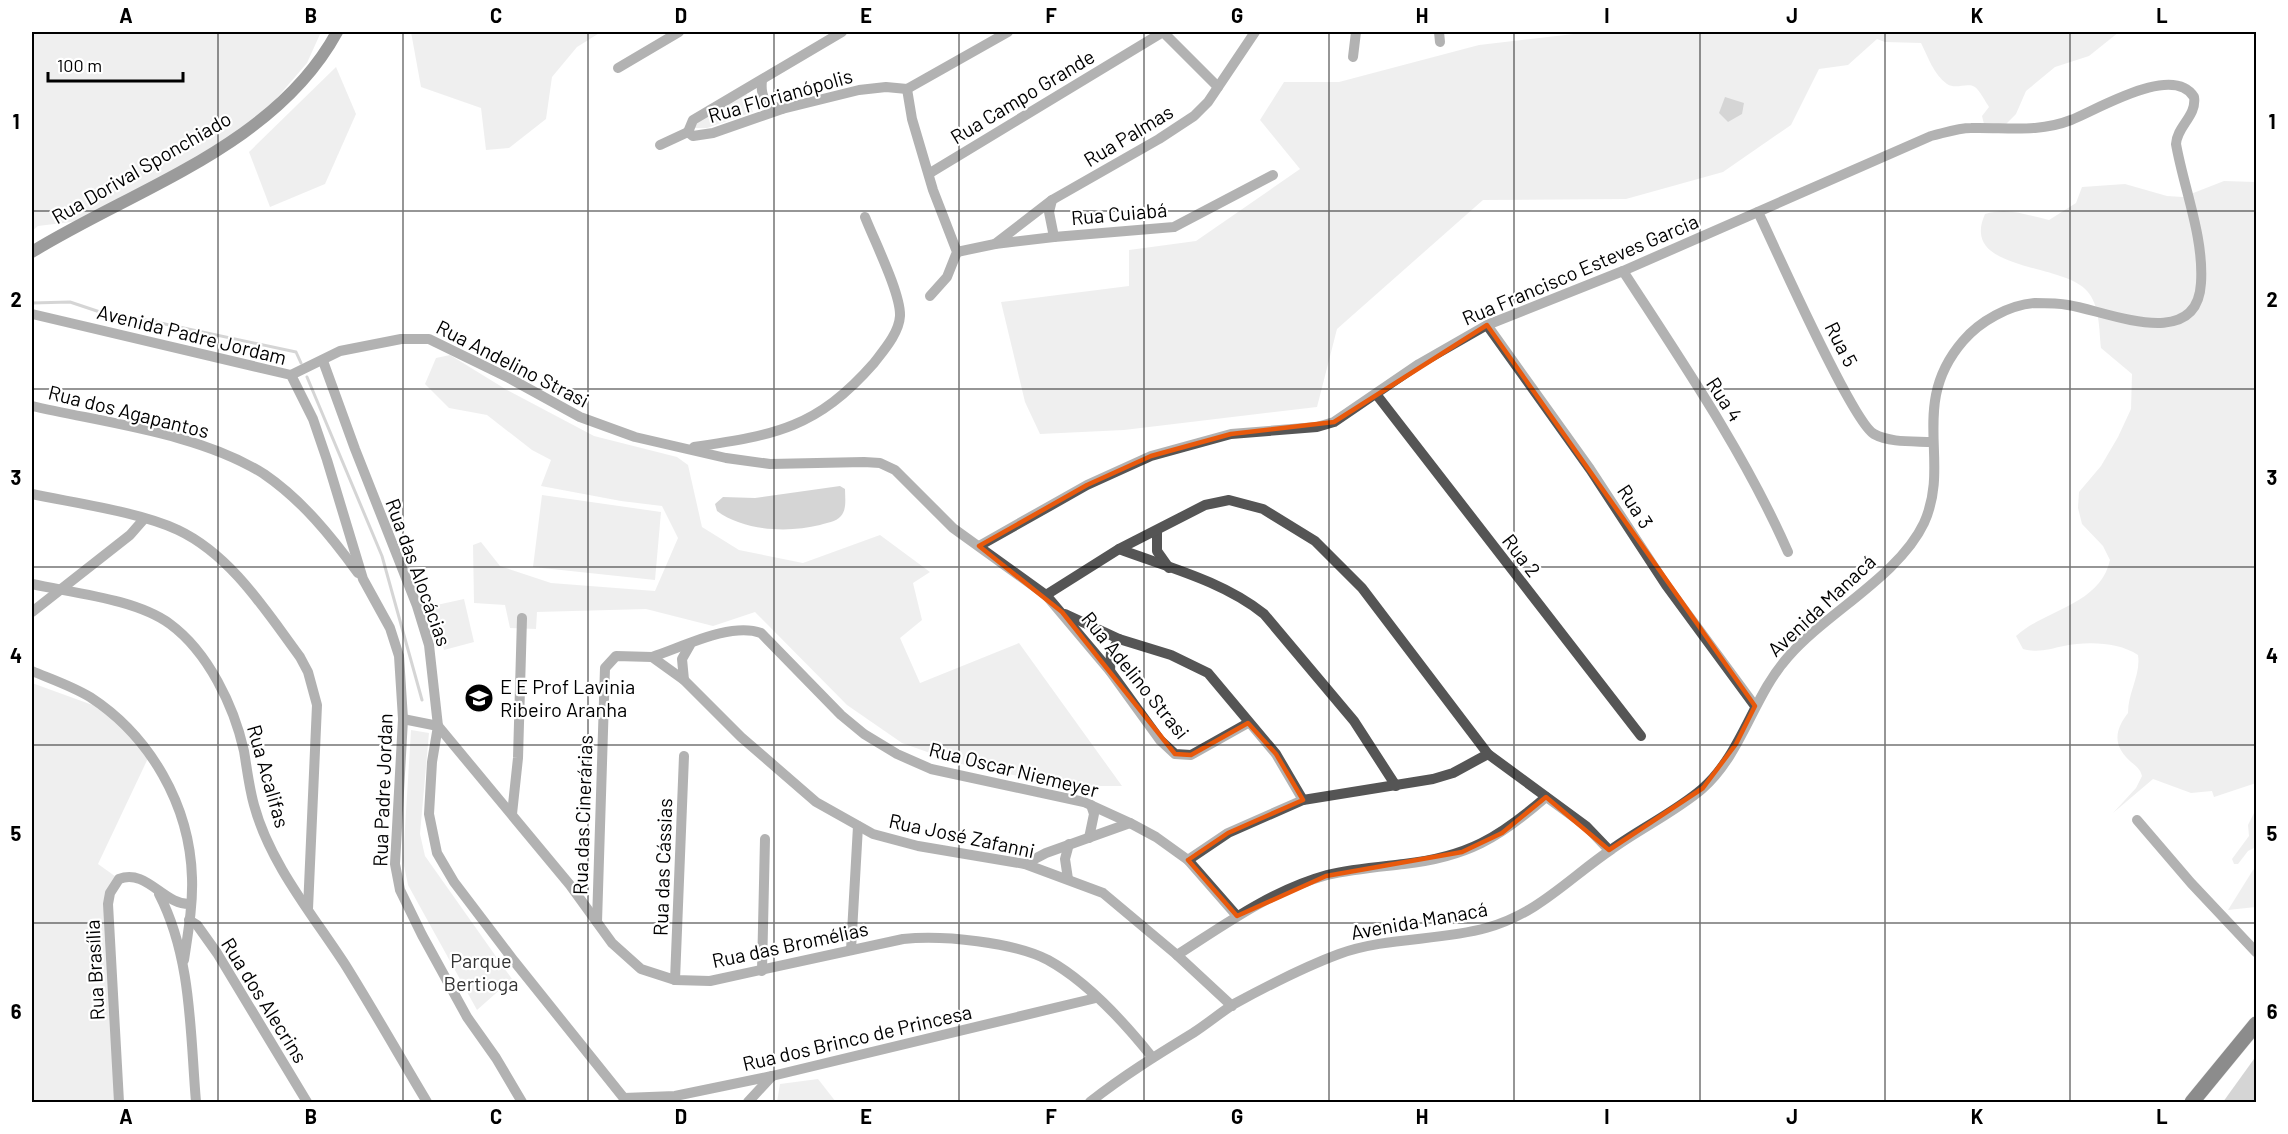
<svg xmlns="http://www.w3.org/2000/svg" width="2288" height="1134" font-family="Barlow,sans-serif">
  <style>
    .green { fill: #dcdcdc }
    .water { fill: #a3a3a3 }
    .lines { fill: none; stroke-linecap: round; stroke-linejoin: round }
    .stream { stroke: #a3a3a3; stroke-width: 3 }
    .primary-casing { stroke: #dbdbdb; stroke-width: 16 }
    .street { stroke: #555; stroke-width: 10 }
    .secondary { stroke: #222; stroke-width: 12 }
    .primary { stroke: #000; stroke-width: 15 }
    .marked { fill: none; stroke: #e8590c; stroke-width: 4.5; stroke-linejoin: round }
    .grid { fill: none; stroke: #000; stroke-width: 1.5; stroke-opacity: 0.55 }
    .labels { text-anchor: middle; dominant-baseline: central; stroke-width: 4.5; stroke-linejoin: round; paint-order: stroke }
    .street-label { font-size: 20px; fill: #000; stroke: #fff }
    .poi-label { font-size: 20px; fill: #000; stroke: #fff; text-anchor: start }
    .park-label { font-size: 20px; fill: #333; stroke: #fff }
    .neatline { fill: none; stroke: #000; stroke-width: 2 }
    .grid-label { font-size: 20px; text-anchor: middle; font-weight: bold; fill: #000 }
  </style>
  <rect width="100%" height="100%" fill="#fff"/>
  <g class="green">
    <path d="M32,32h289l-14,31 -49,57 -171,100 -49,6 -6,5z"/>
    <path d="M411,32h190l-24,15 -25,30 -6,42 -37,29 -23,2 -5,-42 -60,-21z"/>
    <path d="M1591,32h528l-30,24 -34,11 -29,24 -10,23 -13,13 -19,-3 -2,-8 7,-9c-4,-6 -9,-16 -14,-20 -8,-5 -19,3 -28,-3 -13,-9 -19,-27 -26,-41l-36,-1 -8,-3 -29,26 -29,4 -28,56 -68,47 -97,27 -143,1 -146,129 -20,78 -193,23 -84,4 -15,-32 -24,-100 128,-16v-36l67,-9 104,-72 -40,-49 24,-38h55l140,-37z"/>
    <path d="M336,67l20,47 -31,70 -55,23 -21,-55z"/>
    <path d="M746,93l7,19 -46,16h-14v-5z"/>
    <path d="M2224,181l32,1v601l-42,14 -2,-6 -21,2 -38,-14 -40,34 23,-25 6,-12c-2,-9 -10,-12 -16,-19 -14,-15 -9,-30 2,-44 0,-21 13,-38 10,-58 -19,-13 -51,-14 -74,-9 -15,3 -25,7 -41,3l-7,-13c30,-27 84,-31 94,-76l-7,-14 -21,-22 -4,-16 1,-16 22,-26 17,-29 13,-28 1,-35 -31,-26c-2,-18 -1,-43 -14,-57 -25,-29 -128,-19 -102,-77 23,-7 41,1 64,6l27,-17 6,-16 43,-3 42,12 16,1z"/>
    <path d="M450,355l57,35 87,46 83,21 11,8 14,62 37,23 64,13 77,-28 50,37 -17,11 9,37 -22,18 20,45 99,-40 103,143h-57l-104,-22 -59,-21 -55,-38 -92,-93 -42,14 -67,-17 -109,3 -1,17 -26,-1 -5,-23 -31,-2 -1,-58 8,-3 19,24 51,17 104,8 23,-53 -16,-32 -41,-5 -80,-15 10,-26 -19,-10 -45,-35 -38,-7 -24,-24 11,-26z"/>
    <path d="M542,495l119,17 -6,68 -122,-13z"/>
    <path d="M464,599l10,43 -30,8 -12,-44z"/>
    <path d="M32,683l77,28 41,43 -52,110 21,15 -11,25 11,198h-87z"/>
    <path d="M411,730l18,3 -9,101 5,22 87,123 -35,31 -69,-125 -5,-24z"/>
    <path d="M2256,809v38l-8,4 -10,13h-4l-2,-5 17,-23 -1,-11z"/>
    <path d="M2256,868v39l-28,3 25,-40z"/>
    <path d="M818,1079l18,23h-59l3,-18z"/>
  </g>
  <g class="water">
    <path d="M1725,97l19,6 -2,11 -14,8 -9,-9z"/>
    <path d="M840,486l5,3c0,9 2,20 -4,27 -5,6 -15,7 -21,9 -32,8 -76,6 -103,-14l-2,-7 8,-7 32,1z"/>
    <path d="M2254,1059h2v43h-33z"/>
  </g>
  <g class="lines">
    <g class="stream">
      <path d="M32,303l38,-1 36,12 45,7 145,31 5,11"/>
      <path d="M307,377l75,179 40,144"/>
    </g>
    <g class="primary-casing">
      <path id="primary" d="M2192,1102l64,-78"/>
    </g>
    <g class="street">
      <path d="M842,32l-149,88 -5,12 5,4 20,-3 69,-24 77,-19 27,-3 21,2 101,-57"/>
      <path d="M1163,32l55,55"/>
      <path d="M1439,32l1,10"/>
      <path d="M1353,57l3,-25"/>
      <path d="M618,68l61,-36"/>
      <path d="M762,80c-2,18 4,25 20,29"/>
      <path d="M907,89l5,30 21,71 24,62 -10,25 -17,19"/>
      <path d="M660,145l28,-13"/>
      <path d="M930,173l233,-141"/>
      <path d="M1052,200l-3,12 5,25"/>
      <path d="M1758,212c16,33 94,210 116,222 16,9 40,7 58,8"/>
      <path d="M995,244l57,-44 107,-61 35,-23 14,-14 47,-70"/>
      <path d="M957,252l38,-8 59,-7 120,-10 99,-52"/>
      <path d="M1623,271c59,91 121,181 165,281"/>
      <path d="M32,314l259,61 22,44 14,41 36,119 27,49 9,28 4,63 -8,145 5,26 22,45 45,82 29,41 26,44"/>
      <path d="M1487,325l103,144 76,116 89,121"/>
      <path d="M323,361l32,88 62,157 12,39 9,81 -6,36 -3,52 8,39 17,29 60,79 113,141"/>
      <path d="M291,375l49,-24 61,-12h28l80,39 71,39 55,20 91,21 44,6 94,-2 16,1 15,7 58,58 93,67 64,76 50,69 15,14 16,1 57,-32"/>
      <path d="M1376,394l265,342"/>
      <path d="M32,406c73,17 167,27 232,68 38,26 67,62 94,99"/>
      <path d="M694,447c82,-12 123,-19 180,-84 10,-13 25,-30 26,-47 1,-22 -26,-76 -35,-99"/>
      <path d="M32,494c42,9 108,18 146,36 53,25 88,81 122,127l8,15 9,33 -9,204"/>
      <path d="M1157,531v20l12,17"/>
      <path d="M979,546l108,-61 64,-29 80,-22 86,-7 17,-5 85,-58 68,-39 136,-54 308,-135c13,-3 27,-8 40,-8 35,-1 67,5 100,-8 26,-10 102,-57 123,-23 3,19 -17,29 -18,47 8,45 28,93 25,139 -4,70 -94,28 -133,22 -10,-2 -22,-2 -33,-2 -26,2 -55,18 -72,38 -55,64 -11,120 -39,182 -25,53 -98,90 -136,134 -35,39 -46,97 -86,132 -27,23 -61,39 -90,60 -43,29 -74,65 -126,79 -47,13 -100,9 -147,26 -35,13 -72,32 -105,50 -14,9 -27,20 -41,29 -36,22 -70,43 -103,69"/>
      <path d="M1119,549c48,18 104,32 145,65l90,107 42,65"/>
      <path d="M32,584c41,9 104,15 138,40 38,28 64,82 74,127 3,18 5,36 10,54 16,59 59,110 92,161 28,45 54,91 81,136"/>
      <path d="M1046,595l73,-46 86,-44 24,-5 34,9 52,32 47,47 126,166 98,72 23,24"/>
      <path d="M32,612l98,-77 14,-16"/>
      <path d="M1065,614l54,25 52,16 37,18 68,81 27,46"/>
      <path d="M652,657c31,-10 78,-35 109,-24l80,82 23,19 33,20 34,15 153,33 46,21 26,14 32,23 49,56"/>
      <path d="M32,671c19,8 40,15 58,26 60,39 100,108 102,181 1,27 -4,55 -8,82"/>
      <path d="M1110,671l1,-19 8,-13"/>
      <path d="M684,680l-2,-21 8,-14"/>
      <path d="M403,719l35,7 132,159 42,58 29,26 34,11 35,1 193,-42c40,-4 110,3 145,21 40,22 76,62 104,97"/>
      <path d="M512,814l6,-56 4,-140"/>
      <path d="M2137,820l54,63 65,69"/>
      <path d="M1089,838l5,-24 -3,-9"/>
      <path d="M1188,860l40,-27 75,-33 130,-21 20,-6 35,-19"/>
      <path d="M1025,864l21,-11 84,-30"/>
      <path d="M1068,879l-3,-20 4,-15"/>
      <path d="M159,894c33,64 31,138 37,208"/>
      <path d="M189,920l8,5 20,28 90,149"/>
      <path d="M597,922l8,-254 11,-12 36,1 32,23 57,57 75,65 57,32 45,12 107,18 78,29 74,62 55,51"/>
      <path d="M851,950l7,-124"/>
      <path d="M1177,955c47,-30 95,-65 150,-80 25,-6 51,-8 77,-11 63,-7 95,-26 142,-67"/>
      <path d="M762,971l3,-132"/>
      <path d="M675,980l9,-224"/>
      <path d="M624,1098l51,-2 97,-20 324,-78"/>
      <path d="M119,1102l-11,-198 2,-11 9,-14c28,-11 45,27 72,25"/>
      <path d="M748,1102l24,-26"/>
    </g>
    <path class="secondary" d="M32,252c104,-64 243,-106 305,-220"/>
    <use href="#primary" class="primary"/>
  </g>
  <path d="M0 0H2288V1134H0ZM1487,325l268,381 -19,38 -33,44 -94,62 -63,-53 -44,36 -40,19 -136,24 -89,40 -49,-56 40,-27 75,-33 -27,-46 -28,-31 -57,32 -16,-1 -113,-142 -83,-66 108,-61 64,-29 80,-22 103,-12z" fill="#fff" fill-opacity=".55" fill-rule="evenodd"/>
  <path class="marked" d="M1487,325l268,381 -19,38 -33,44 -94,62 -63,-53 -44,36 -40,19 -136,24 -89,40 -49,-56 40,-27 75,-33 -27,-46 -28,-31 -57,32 -16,-1 -113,-142 -83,-66 108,-61 64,-29 80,-22 103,-12z"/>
  <path class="grid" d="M218,32v1070M403,32v1070M588,32v1070M774,32v1070M959,32v1070M1144,32v1070M1329,32v1070M1514,32v1070M1700,32v1070M1885,32v1070M2070,32v1070M32,211h2224M32,389h2224M32,567h2224M32,745h2224M32,923h2224"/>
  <defs>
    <g id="school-disc" transform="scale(1.5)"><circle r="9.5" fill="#000" stroke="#fff"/><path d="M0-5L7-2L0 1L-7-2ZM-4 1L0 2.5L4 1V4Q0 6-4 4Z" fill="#fff"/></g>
  </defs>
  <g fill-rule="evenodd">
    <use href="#school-disc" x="479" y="698"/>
  </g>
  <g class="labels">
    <g class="street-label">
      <text transform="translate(780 95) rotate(-16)">Rua Florianópolis</text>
      <text transform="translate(1022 96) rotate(-31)">Rua Campo Grande</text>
      <text transform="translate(1128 135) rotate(-31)">Rua Palmas</text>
      <text transform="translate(141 167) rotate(-30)">Rua Dorival Sponchiado</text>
      <text transform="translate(1119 213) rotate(-5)">Rua Cuiabá</text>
      <text transform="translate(1580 269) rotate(-23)">Rua Francisco Esteves Garcia</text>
      <text transform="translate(192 334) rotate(14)">Avenida Padre Jordam</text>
      <text transform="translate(1842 344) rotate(63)">Rua 5</text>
      <text transform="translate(513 363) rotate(27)">Rua Andelino Strasi</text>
      <text transform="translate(1725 399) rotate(57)">Rua 4</text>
      <text transform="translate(129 411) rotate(14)">Rua dos Agapantos</text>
      <text transform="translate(1636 506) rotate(57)">Rua 3</text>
      <text transform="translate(1522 555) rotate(52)">Rua 2</text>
      <text transform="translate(419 572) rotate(70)">Rua das Alocácias</text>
      <text transform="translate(1821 605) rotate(-43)">Avenida Manacá</text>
      <text transform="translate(1136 675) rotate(51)">Rua Adelino Strasi</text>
      <text transform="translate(1014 769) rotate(14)">Rua Oscar Niemeyer</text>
      <text transform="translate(269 776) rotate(74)">Rua Acalifas</text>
      <text transform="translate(382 790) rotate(-88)">Rua Padre Jordan</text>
      <text transform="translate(582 815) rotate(-88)">Rua das Cinerárias</text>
      <text transform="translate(962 835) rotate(12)">Rua José Zafanni</text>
      <text transform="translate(662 867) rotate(-88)">Rua das Cássias</text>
      <text transform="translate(1419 920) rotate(-10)">Avenida Manacá</text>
      <text transform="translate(790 944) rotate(-12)">Rua das Bromélias</text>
      <text transform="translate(94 970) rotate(-93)">Rua Brasília</text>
      <text transform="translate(265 1000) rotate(58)">Rua dos Alecrins</text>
      <text transform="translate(857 1037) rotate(-13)">Rua dos Brinco de Princesa</text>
    </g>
    <g class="poi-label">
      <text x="500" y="686">E E Prof Lavinia<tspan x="500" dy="23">Ribeiro Aranha</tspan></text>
    </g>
    <g class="park-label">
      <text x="481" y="960">Parque<tspan x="481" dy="23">Bertioga</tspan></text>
    </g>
  </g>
  <rect width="2288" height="1134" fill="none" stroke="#ffffff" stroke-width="66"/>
  <path d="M48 72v9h135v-9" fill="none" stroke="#000000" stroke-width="3"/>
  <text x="57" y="72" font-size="18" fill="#000000" stroke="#ffffff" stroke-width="4.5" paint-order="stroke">100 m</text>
  <rect x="33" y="33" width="2222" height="1068" class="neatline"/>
  <g class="grid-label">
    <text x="126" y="23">A</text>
    <text x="311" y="23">B</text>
    <text x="496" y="23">C</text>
    <text x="681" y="23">D</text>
    <text x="866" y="23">E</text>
    <text x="1051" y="23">F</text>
    <text x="1237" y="23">G</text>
    <text x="1422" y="23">H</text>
    <text x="1607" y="23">I</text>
    <text x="1792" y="23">J</text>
    <text x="1977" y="23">K</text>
    <text x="2162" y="23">L</text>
    <text x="16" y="129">1</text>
    <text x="2272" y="129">1</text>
    <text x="16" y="307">2</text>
    <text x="2272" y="307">2</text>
    <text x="16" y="485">3</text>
    <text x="2272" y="485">3</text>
    <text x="16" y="663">4</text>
    <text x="2272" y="663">4</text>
    <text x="16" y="841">5</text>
    <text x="2272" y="841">5</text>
    <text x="16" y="1019">6</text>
    <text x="2272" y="1019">6</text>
    <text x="126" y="1124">A</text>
    <text x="311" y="1124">B</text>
    <text x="496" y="1124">C</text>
    <text x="681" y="1124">D</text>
    <text x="866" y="1124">E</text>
    <text x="1051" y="1124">F</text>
    <text x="1237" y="1124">G</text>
    <text x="1422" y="1124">H</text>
    <text x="1607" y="1124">I</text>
    <text x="1792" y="1124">J</text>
    <text x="1977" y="1124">K</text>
    <text x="2162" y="1124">L</text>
  </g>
</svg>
